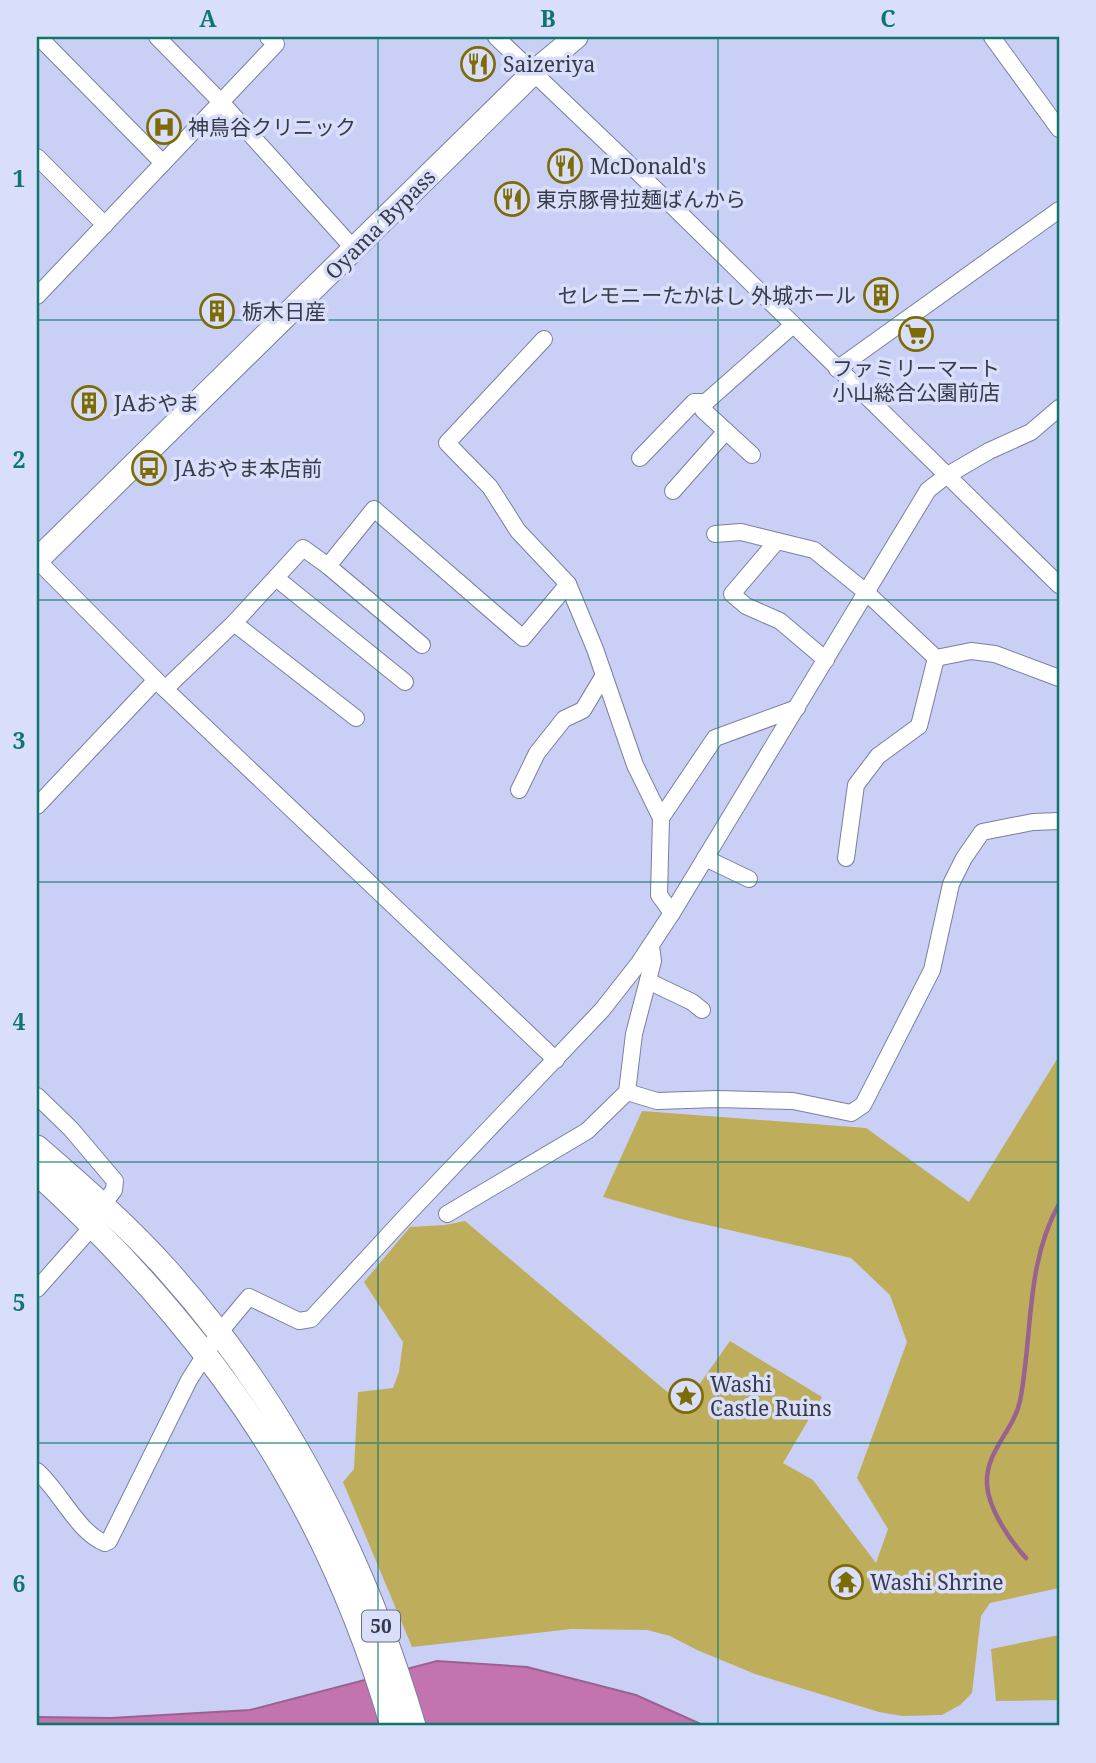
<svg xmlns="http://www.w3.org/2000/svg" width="1096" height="1763" font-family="'Noto Serif','Noto Sans JP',serif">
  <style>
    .green { fill: #bead5b }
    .water { fill: #c373ae; stroke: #99628f; stroke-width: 2 }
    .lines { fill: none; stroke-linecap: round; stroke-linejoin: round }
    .stream { stroke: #99628f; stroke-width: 4.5 }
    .minor-casing { stroke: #7a7fa1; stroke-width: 18 }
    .highway-casing { stroke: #7a7fa1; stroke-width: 25 }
    .minor { stroke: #fff; stroke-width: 16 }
    .highway { stroke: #fff; stroke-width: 23 }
    .grid { fill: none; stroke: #0f766e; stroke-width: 2; stroke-opacity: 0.55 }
    .labels { text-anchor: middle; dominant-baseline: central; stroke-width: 7; stroke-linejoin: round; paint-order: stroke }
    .shield { fill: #d9defb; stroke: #686b7e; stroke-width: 2 }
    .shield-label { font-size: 19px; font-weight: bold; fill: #373a48 }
    .poi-label { font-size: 21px; fill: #373a48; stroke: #d9defb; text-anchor: start }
    .street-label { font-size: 21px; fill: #373a48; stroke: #d9defb }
    .neatline { fill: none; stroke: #0f766e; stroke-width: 2.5 }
    .grid-label { font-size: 23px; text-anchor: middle; font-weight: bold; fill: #0f766e }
  </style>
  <rect width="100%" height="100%" fill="#cad0f5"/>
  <g class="green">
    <path d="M1059,1056v532l-69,15 -9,13 -9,77 -12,12 -18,10 -40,1 -23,-4 -124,-38 -58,-24 -27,-14 -23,-6 -76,-1 -159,18 -69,-165 11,-13 4,-77 35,-4 6,-16 4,-30 -39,-60 46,-55 35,-2 20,-4 219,185 46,-65 92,56 -39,66 30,17 63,83 12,-34 -31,-51 50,-136 -17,-47 -39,-37 -170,-39 -78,-22 39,-86 224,17 103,74z"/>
    <path d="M1059,1635v65l-63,1 -5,-52z"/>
  </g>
  <path class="water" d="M437,1661l90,6 109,28 69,31h-668v-9l74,1 139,-8z"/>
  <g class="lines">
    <path class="stream" d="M1026,1558c-16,-17 -38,-50 -39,-74 -2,-32 27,-54 33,-83 13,-66 5,-136 39,-197"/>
    <g class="minor-casing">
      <g id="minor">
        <path d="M39,37l124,126"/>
        <path d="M157,37l65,66 132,146"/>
        <path d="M496,37l152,145 411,403"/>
        <path d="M992,37l67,92"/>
        <path d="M37,157l68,68"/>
        <path d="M37,296l239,-252 -8,-7"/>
        <path d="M544,339l-97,104 43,44 28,44 50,53 27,65 40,116 26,53 -2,77 13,18"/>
        <path d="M837,369l222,-159"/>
        <path d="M752,455l-49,-45 3,-8 87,-77"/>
        <path d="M640,458l54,-56h12"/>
        <path d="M673,491l53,-60"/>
        <path d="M715,534l26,-2 73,18 53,43 69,65 35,-7 24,3 64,24"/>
        <path d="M777,541l-45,53 14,12 34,15 46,39"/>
        <path d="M37,560l128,129 391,371"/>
        <path d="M328,566l94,79"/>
        <path d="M276,578l129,104"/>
        <path d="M234,623l122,95"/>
        <path d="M165,689l69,-66 69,-75 25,18 46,-57 149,129 45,-54"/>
        <path d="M519,790l18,-37 27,-34 19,-9 21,-35"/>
        <path d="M37,806l119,-126"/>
        <path d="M661,818l54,-80 82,-30"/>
        <path d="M705,858l44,21"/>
        <path d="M846,858l10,-73 22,-29 41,-30 17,-68"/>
        <path d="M648,981l44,21 10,8"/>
        <path d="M627,1092l30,9 60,-2 76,2 58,12 12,-8 69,-135 19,-86 13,-26 18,-26 51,-10 26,-1"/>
        <path d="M37,1096l34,33 44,52 -1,9 -12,16"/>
        <path d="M447,1214l140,-83 40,-39 7,-58 19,-73 -2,-15"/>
        <path d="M37,1289l55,-62"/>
        <path d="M37,1471c23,20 41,62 68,72l4,-2 80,-161 30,-47 30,-36 50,24 12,-2 95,-103 196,-206 37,-47 33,-50 256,-423 18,-14 43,-25 42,-19 28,-24"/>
      </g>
    </g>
    <g class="highway-casing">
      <g id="highway">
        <path d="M37,560l497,-488 42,-35"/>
        <path d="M37,1147c45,39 91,79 131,124 117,131 197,288 246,455"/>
        <path d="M37,1173c94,86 187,192 250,303 45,78 80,164 105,250"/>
      </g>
    </g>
    <use href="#minor" class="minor"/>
    <use href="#highway" class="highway"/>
  </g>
  <path class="grid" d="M378,37v1689M718,37v1689M37,320h1022M37,600h1022M37,882h1022M37,1162h1022M37,1443h1022"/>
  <defs>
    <g id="restaurant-ring" transform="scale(1.75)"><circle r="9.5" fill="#d9defb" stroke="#7d6b05" stroke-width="1.5"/><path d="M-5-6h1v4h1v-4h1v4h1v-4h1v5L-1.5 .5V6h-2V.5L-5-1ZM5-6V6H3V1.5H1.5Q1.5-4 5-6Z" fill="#7d6b05"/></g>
    <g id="hospital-ring" transform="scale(1.75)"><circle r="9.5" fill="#d9defb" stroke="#7d6b05" stroke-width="1.5"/><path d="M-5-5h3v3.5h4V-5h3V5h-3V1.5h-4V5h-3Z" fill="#7d6b05"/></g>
    <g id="building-ring" transform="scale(1.75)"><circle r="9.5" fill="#d9defb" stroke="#7d6b05" stroke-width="1.5"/><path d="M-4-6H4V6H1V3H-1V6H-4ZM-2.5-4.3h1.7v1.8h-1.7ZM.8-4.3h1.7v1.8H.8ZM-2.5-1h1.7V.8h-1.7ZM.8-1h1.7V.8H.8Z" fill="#7d6b05"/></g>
    <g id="supermarket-ring" transform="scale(1.75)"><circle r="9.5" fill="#d9defb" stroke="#7d6b05" stroke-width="1.5"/><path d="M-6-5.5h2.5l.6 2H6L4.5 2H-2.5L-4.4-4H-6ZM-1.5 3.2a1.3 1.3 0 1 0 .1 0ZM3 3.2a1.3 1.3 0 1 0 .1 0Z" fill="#7d6b05"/></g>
    <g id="bus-ring" transform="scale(1.75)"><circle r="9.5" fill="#d9defb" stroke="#7d6b05" stroke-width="1.5"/><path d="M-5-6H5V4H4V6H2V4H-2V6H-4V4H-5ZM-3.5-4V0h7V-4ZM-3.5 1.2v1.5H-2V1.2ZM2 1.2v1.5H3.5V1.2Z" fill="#7d6b05"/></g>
    <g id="sight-ring" transform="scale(1.75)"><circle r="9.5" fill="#d9defb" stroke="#7d6b05" stroke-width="1.5"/><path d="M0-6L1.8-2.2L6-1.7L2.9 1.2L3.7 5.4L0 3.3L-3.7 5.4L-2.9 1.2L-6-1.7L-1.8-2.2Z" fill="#7d6b05"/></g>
    <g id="temple-ring" transform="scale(1.75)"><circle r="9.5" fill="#d9defb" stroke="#7d6b05" stroke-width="1.5"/><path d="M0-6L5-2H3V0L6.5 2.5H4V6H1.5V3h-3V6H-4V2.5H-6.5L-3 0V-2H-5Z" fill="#7d6b05"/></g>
  </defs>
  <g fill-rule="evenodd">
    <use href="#restaurant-ring" x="478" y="64"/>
    <use href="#hospital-ring" x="164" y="127"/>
    <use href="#restaurant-ring" x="565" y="166"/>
    <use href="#restaurant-ring" x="512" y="199"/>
    <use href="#building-ring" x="881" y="295"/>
    <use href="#building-ring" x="217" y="311"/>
    <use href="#supermarket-ring" x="916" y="334"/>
    <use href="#building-ring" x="89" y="403"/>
    <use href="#bus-ring" x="149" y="468"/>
    <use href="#sight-ring" x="686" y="1396"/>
    <use href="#temple-ring" x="846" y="1582"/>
  </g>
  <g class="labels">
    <rect class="shield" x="362" y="1610.5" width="38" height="31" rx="5"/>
    <g class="shield-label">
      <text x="381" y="1626">50</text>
    </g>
    <g class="poi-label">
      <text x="503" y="64">Saizeriya</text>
      <text x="188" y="127">神鳥谷クリニック</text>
      <text x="590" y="166">McDonald's</text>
      <text x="536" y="199">東京豚骨拉麺ばんから</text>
      <text x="856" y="295" text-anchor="end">セレモニーたかはし 外城ホール</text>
      <text x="242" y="311">栃木日産</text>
      <text x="916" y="368" text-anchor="middle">ファミリーマート<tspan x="916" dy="24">小山総合公園前店</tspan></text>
      <text x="114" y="403">JAおやま</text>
      <text x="174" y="468">JAおやま本店前</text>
      <text x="710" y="1384">Washi<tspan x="710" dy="24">Castle Ruins</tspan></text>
      <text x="870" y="1582">Washi Shrine</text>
    </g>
    <g class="street-label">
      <text transform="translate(380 224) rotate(-45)">Oyama Bypass</text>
    </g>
  </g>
  <rect width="1096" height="1763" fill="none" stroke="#d9defb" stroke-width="77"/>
  <rect x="38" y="38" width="1020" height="1686" class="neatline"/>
  <g class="grid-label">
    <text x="208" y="27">A</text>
    <text x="548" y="27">B</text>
    <text x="888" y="27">C</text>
    <text x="19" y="187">1</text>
    <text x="19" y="468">2</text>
    <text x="19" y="749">3</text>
    <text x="19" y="1030">4</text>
    <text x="19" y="1311">5</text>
    <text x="19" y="1592">6</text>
  </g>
</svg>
